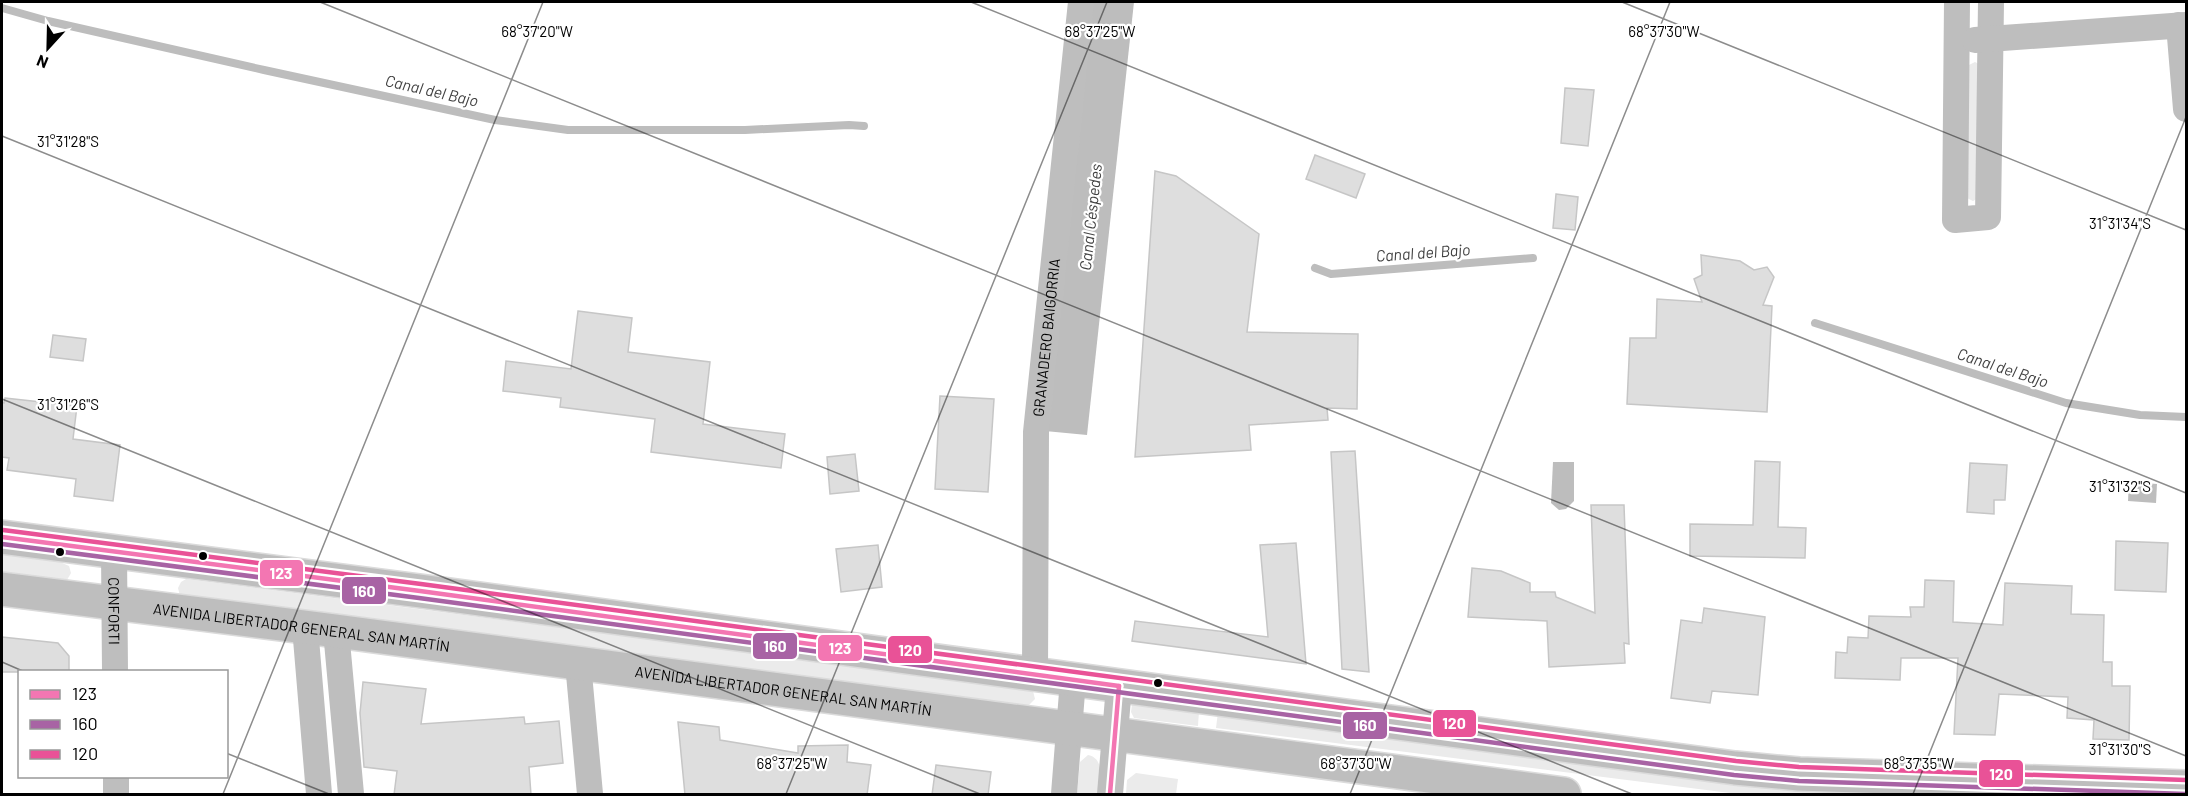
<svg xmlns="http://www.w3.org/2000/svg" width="2188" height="796" font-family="Barlow,sans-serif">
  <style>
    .green { fill: #ebebeb }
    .water { fill: #bdbdbd }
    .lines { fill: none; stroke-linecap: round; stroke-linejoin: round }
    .stream { stroke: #bdbdbd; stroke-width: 8 }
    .building { fill: #dedede; stroke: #c6c6c6; stroke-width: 1.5 }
    .primary-casing { stroke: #dbdbdb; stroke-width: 36 }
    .minor { stroke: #bebebe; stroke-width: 26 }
    .primary { stroke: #bebebe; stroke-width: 33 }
    .bus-1-casing { stroke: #fff; stroke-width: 9 }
    .bus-2-casing { stroke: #fff; stroke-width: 9 }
    .bus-3-casing { stroke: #fff; stroke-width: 9 }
    .bus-1 { stroke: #f376b2; stroke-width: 4.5 }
    .bus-2 { stroke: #a863a4; stroke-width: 4.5 }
    .bus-3 { stroke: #e95297; stroke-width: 4.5 }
    .ticks { fill: none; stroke: #000; stroke-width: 1.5; stroke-opacity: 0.45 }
    .bus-dot { fill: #000; stroke: #fff; stroke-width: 2 }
    .labels { text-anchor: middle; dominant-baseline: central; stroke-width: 4.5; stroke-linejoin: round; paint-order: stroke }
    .street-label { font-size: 15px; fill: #000; stroke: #fff }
    .water-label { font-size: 16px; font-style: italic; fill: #424242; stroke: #fff }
    .ticks-label { font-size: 15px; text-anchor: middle; fill: #000; stroke: #fff; stroke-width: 4.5; stroke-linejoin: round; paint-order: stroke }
    .line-badge { stroke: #fff; stroke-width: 2 }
    .badge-label { font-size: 16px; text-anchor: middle; font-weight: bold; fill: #fff }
  </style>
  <rect width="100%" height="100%" fill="#fff"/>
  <g class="green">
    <path d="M1975,62l4,2 -1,134 -5,3 -6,-3 2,-133z"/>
    <path d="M2,554l58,8 9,4 2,7 -4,7 -4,2 -61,-7z"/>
    <path d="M186,579l842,109 5,3 2,8 -7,7 -848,-110 -2,-8 3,-6z"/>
    <path d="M1135,702l64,9 -1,15 -64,-8 -3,-6 1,-7z"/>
    <path d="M1218,712l799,82h-279l-522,-66z"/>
    <path d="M1088,755c18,4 11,25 10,39h-21l3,-32z"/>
    <path d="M1136,773l42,6 -2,15h-50l1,-14z"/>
  </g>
  <g class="water">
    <path d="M1092,2h42l-47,433 -42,-4z"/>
    <path d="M1553,462h21v39l-8,8 -7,1 -8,-7z"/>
    <path d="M2129,482l28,2 -1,19 -28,-2z"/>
  </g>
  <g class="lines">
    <g class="stream">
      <path d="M2,8l46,13 216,49 231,50 73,10h177l104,-5 15,1"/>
      <path d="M1315,268l16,6 202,-16"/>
      <path d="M1815,323l251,80 74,12 46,2"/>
    </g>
  </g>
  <g class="building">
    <path d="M1565,88l29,2 -6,56 -27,-3z"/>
    <path d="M1315,155l50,19 -9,24 -50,-19z"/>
    <path d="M1155,171l21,5 83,58 -12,98 111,2 -1,75 -30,-1 1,12 -79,5 2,25 -116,7z"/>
    <path d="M1556,194l22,3 -3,33 -22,-2z"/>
    <path d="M1701,255l39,6 14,9 13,-3 7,10 -11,28 9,1 -5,106 -140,-8 3,-66h26l1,-39 45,3 -8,-23 8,-4z"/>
    <path d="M578,311l54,7 -4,34 82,10 -7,62 82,10 -4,34 -130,-16 4,-33 -95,-12 1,-9 -58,-7 3,-30 65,8z"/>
    <path d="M53,335l33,4 -3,22 -33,-4z"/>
    <path d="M940,396l54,3 -6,93 -53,-3z"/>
    <path d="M5,398l72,8 -4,33 47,6 -7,56 -39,-5 2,-17 -69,-9 2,-12 -7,-1v-55l2,1z"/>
    <path d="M1355,451l4,62 10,159 -27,-3 -11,-217z"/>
    <path d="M855,454l4,37 -29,3 -3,-37z"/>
    <path d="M1755,461l25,1 -2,65 28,1 -1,30 -115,-2v-32l63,1z"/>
    <path d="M1970,463l37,2 -2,35h-11v14l-27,-2z"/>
    <path d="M1591,505h33l5,139 -5,-1 1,20 -76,4 -2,-46 -79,-4 4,-49 29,3 29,12v9h25l1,5 39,16z"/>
    <path d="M2116,541l52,2 -2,49 -51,-2z"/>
    <path d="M1296,543l10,121 -174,-23 3,-20 133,16 -8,-92z"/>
    <path d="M878,545l4,42 -41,5 -5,-43z"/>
    <path d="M1925,580l29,1 -1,41 50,3 2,-42 67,3 -1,28 33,1 -1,47h9v24h18l-1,54 -36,-1 1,-19 -27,-2 1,-21 -69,-3 -4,41 -41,-1 4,-76h-57l-1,22 -65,-2 1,-26 11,1 1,-16 20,1 1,-22 42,1 -1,-10h14z"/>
    <path d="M1704,608l61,9 -7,78 -46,-4 -2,12 -39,-5 10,-78 21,3z"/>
    <path d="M2,637l56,6 11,13v16h-67z"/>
    <path d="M363,682l63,7 -5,35 103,-7 1,7 34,-3 4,42 -34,4 2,28h-137l3,-24 -33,-4 -4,-54z"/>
    <path d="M678,722l41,5 1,13 78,13v-7l50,-1 -1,17 24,3 -4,30h-182z"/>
    <path d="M936,765l55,7 -3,23h-56z"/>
  </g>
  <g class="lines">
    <g class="primary-casing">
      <g id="primary">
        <path d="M2,537l418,54 738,100 577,77 64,6 387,13"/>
        <path id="s3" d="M2,589l334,42 1228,163"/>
      </g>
    </g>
    <g class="minor">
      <path d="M1957,2l-2,218 33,-3 3,-215"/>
      <path d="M2179,25l7,84"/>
      <path d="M1975,40l211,-15"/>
      <path id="s1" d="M114,551l1,121"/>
      <path d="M305,627l14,167"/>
      <path d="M336,631l15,163"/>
      <path d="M578,663l12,131"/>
      <path id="s2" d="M1035,675l1,-243 45,-430"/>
      <path d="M116,776v18"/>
      <path d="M1064,794l9,-114"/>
      <path d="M1110,794l9,-108"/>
    </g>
    <use href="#primary" class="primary"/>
    <g class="bus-1-casing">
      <g id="bus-1">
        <path d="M2,537l418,54 699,95"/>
        <path d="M1110,794l9,-108"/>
      </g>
    </g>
    <g class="bus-2-casing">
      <path id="bus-2" d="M2,544l417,54 1315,177 65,6 387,13"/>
    </g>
    <g class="bus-3-casing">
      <path id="bus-3" d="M3,530l418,54 1315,177 63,6 387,13"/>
    </g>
    <use href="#bus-1" class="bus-1"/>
    <use href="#bus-2" class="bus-2"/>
    <use href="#bus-3" class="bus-3"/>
  </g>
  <path class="ticks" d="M320,2l1866,754M971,2l1215,491M1622,2l564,228M2,136l1630,658M2,399l978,395M2,662l23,10M226,753l103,41M223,794l320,-792M786,794l321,-792M1350,794l320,-792M1913,794l273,-677"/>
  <g class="bus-dot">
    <circle cx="60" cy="552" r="5"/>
    <circle cx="203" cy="556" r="5"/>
    <circle cx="1158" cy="683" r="5"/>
  </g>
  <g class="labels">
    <g class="street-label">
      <text stroke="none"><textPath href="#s2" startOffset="338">GRANADERO BAIGORRIA</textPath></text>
      <text stroke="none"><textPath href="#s1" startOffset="60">CONFORTI</textPath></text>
      <text stroke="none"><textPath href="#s3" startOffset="302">AVENIDA LIBERTADOR GENERAL SAN MARTÍN</textPath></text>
      <text stroke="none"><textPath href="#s3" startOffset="788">AVENIDA LIBERTADOR GENERAL SAN MARTÍN</textPath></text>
    </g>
    <g class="water-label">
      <text transform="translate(432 90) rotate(13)">Canal del Bajo</text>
      <text transform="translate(1090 217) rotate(-84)">Canal Céspedes</text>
      <text transform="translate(1423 252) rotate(-4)">Canal del Bajo</text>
      <text transform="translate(2003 367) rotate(18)">Canal del Bajo</text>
    </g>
  </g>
  <g class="ticks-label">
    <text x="537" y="37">68°37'20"W</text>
    <text x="1100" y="37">68°37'25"W</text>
    <text x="1664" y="37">68°37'30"W</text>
    <text x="68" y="147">31°31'28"S</text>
    <text x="2120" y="229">31°31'34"S</text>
    <text x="68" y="410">31°31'26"S</text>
    <text x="2120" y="492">31°31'32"S</text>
    <text x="2120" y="755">31°31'30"S</text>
    <text x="792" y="769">68°37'25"W</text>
    <text x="1356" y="769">68°37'30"W</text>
    <text x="1919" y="769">68°37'35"W</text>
  </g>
  <g class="line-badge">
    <rect x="259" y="559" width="45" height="28" rx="6" fill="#f376b2"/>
    <rect x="341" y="576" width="46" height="29" rx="6" fill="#a863a4"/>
    <rect x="752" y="632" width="46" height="28" rx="6" fill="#a863a4"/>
    <rect x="817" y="634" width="46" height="28" rx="6" fill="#f376b2"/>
    <rect x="887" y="635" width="46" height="29" rx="6" fill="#e95297"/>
    <rect x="1432" y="709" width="45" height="29" rx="6" fill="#e95297"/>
    <rect x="1342" y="711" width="46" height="29" rx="6" fill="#a863a4"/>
    <rect x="1978" y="759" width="46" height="29" rx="6" fill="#e95297"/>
  </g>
  <g class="badge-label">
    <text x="281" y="579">123</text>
    <text x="364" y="597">160</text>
    <text x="775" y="652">160</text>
    <text x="840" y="654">123</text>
    <text x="910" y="656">120</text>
    <text x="1454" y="729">120</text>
    <text x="1365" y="731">160</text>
    <text x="2001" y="780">120</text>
  </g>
  <rect width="2188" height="796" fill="none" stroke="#000000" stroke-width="6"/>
  <rect x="18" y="670" width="210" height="108" fill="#ffffff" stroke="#999999" stroke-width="1.5"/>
  <rect x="30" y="690" width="30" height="9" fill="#f376b2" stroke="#999999" stroke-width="1.5"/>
  <text x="72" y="700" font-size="18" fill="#000000">123</text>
  <rect x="30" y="720" width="30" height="9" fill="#a863a4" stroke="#999999" stroke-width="1.5"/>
  <text x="72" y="730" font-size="18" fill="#000000">160</text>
  <rect x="30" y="750" width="30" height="9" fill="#e95297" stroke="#999999" stroke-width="1.5"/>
  <text x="72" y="760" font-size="18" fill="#000000">120</text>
  <g transform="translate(48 48) rotate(202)" stroke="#ffffff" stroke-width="4.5" paint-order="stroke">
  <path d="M0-4.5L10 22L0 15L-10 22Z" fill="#000000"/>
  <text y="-9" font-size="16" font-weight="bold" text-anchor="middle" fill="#000000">N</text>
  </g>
</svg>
